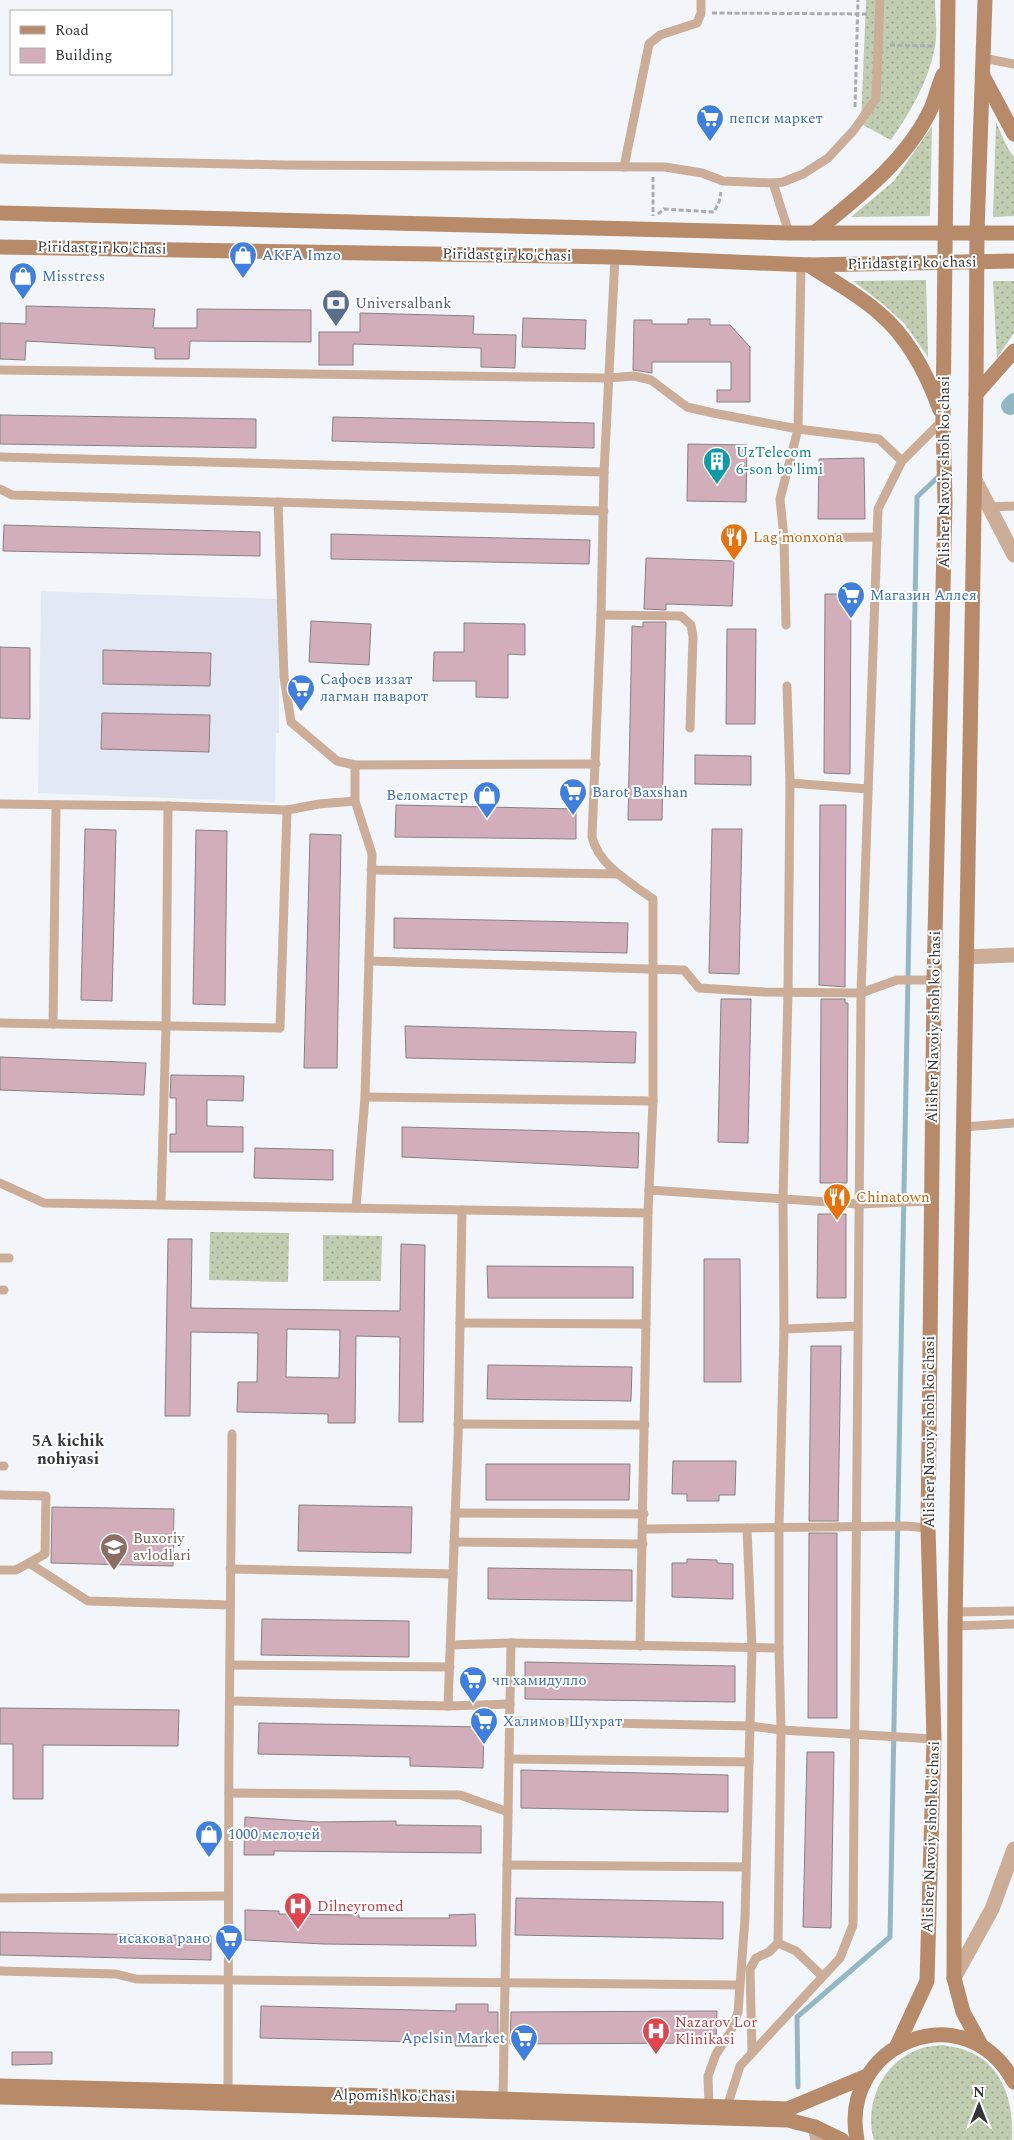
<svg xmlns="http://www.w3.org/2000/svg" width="1014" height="2140" font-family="Spectral,serif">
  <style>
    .built { fill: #e2e9f5 }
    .grass { fill: url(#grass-dots) }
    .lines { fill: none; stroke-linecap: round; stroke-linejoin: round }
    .stream { stroke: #93b8c4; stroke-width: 5 }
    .canal { stroke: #93b8c4; stroke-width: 18 }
    .building { fill: #d1aeb9; stroke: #868082; fill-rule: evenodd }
    .path { stroke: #aaadb1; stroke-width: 3; stroke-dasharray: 5 2.5; stroke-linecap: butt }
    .lane { stroke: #ccae98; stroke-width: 9 }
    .street { stroke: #ccae98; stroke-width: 15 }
    .secondary { stroke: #b78b6a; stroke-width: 15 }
    .labels { text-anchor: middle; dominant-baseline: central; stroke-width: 4; stroke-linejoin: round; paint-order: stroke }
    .shop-label { font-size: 15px; fill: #366cbe; stroke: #fff; text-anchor: start }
    .street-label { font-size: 15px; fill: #343537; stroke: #fff }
    .service-label { font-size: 15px; fill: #4e5e75; stroke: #fff; text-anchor: start }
    .culture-label { font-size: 15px; fill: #0d838f; stroke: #fff; text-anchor: start }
    .food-label { font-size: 15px; fill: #c56008; stroke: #fff; text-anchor: start }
    .education-label { font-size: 15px; fill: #785e54; stroke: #fff; text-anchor: start }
    .health-label { font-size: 15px; fill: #be3a42; stroke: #fff; text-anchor: start }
    .neighbourhood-label { font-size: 16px; font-weight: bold; fill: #343537; stroke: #fff }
  </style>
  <defs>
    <pattern id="grass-dots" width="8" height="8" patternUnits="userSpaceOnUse" patternTransform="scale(1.25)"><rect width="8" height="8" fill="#c0cdb0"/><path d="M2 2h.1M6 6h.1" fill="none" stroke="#9da790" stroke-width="1.8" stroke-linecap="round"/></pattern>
  </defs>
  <rect width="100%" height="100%" fill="#f2f6fb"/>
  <path class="built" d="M41,591l238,8v134h-3l-1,69 -237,-9z"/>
  <g class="grass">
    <path d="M866,0h69c0,13 2,26 1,39 -4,36 -24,71 -45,101l-30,-16z"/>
    <path d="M996,122l11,25 7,10v59l-21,1z"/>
    <path d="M932,126l-2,90 -79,1 43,-36z"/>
    <path d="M926,280l2,77 -24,-34 -21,-19 -30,-23z"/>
    <path d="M993,281h21v52l-17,25z"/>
    <path d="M210,1232l79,1 -1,49 -79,-2z"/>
    <path d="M323,1235l59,1 -1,45h-58z"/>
    <path d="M943,2045c9,2 19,3 27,7 34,15 44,52 42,88h-138c-10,-35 7,-76 43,-90 8,-4 17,-4 26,-5z"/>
  </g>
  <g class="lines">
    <path class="stream" d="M798,2087l-1,-70 93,-80 27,-1440 21,-20"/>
    <path class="canal" d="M1010,406l4,-4"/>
  </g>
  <g class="building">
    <path d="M26,306l129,3 -2,19h44v-19l114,1v32l-121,-1 -1,18h-34v-11l-129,-7 -1,19 -25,-1v-36l26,1z"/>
    <path d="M360,313l114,3 -1,18 43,1 -1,33 -34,-1v-19l-128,-4v21h-34v-33h41z"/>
    <path d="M523,318l63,2 -1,29 -63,-2z"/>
    <path d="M688,319h22v6h20l20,22v55h-33v-12h14v-28h-79v11l-19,-3 1,-50h18v4h36z"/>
    <path d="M0,415l256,4v29l-256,-4z"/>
    <path d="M333,417l261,6v25l-262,-7z"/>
    <path d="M688,444l59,1 -1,57 -59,-1z"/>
    <path d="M864,458l1,61h-47l1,-60z"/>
    <path d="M4,525l256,7v24l-257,-5z"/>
    <path d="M331,534l259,6 -1,24 -258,-5z"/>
    <path d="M646,558l88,3 -2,45 -66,-2v6l-22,-1z"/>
    <path d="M825,594h26l-1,180 -26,-1z"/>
    <path d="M311,621l60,3 -2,41 -60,-3z"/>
    <path d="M643,622h23l-4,198h-34l4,-194 11,1z"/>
    <path d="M464,623l61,1v31l-17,-1v44l-32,-1v-16h-43l1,-29h30z"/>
    <path d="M727,629h29l-1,95h-29z"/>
    <path d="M0,647l30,1v71l-30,-1z"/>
    <path d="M103,650l108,3 -1,33 -107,-2z"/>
    <path d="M102,713l108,2 -1,37 -108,-3z"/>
    <path d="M695,755l56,1v29l-56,-1z"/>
    <path d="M396,805l180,4v30l-181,-2z"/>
    <path d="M820,805h26l-1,182 -26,-2z"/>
    <path d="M85,829l31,1 -4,171 -31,-1z"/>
    <path d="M712,829h30l-3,145 -30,-1z"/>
    <path d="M196,830l31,1 -2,174 -32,-1z"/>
    <path d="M310,834l31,1 -4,233h-33z"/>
    <path d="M394,918l234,5 -1,30 -233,-5z"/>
    <path d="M721,999h30l-3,144 -30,-1z"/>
    <path d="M821,999h24v4h3l-1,180h-27z"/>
    <path d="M405,1026l231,6 -1,31 -229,-5z"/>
    <path d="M0,1057l146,6 -2,32 -144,-5z"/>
    <path d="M171,1075l73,1 -1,25 -36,-1v26l36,1v25h-73v-18h6v-36h-6z"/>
    <path d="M402,1127l237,6 -1,35 -236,-11z"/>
    <path d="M255,1148l78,2v30l-79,-2z"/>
    <path d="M818,1214h28v84h-29z"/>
    <path d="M168,1239h24l-1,69 209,3 1,-67 24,1 -2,177h-24l1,-85 -44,-1 -1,87h-27v-9l-91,-2 1,-30h19l1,-49 -67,-1 -1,84h-25zM287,1329l53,1 -1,48 -53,-1z"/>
    <path d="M704,1259h36l1,123h-37z"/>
    <path d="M487,1266l146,1v31h-145z"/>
    <path d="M811,1346h30l-3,175h-29z"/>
    <path d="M488,1365l144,2 -1,34 -144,-2z"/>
    <path d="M673,1461h63l-1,34h-16v6h-32v-7h-15z"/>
    <path d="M486,1464h144l-1,36h-143z"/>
    <path d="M299,1505l113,2 -1,46 -113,-2z"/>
    <path d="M52,1507l122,2 -1,57 -122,-3z"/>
    <path d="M809,1533h28v185h-29z"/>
    <path d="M687,1559l30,1v3l16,1v35l-61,-2v-34h15z"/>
    <path d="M488,1568l144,2v31l-144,-2z"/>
    <path d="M262,1619l147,2v36l-148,-2z"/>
    <path d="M525,1662l210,4v36l-210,-3z"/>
    <path d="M0,1708l179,2 -1,36 -135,-1v54h-30v-55h-13z"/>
    <path d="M259,1723l225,4 -1,41 -73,-2v-9l-152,-3z"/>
    <path d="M807,1752h27l-3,176 -28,-1z"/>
    <path d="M521,1770l207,5v37l-207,-4z"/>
    <path d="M245,1817l73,5 78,-1v4l85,1v27l-207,-2v4h-30z"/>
    <path d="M516,1898l207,4v37l-208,-4z"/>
    <path d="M245,1910l34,1v3l80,1v3h91l-1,-3 26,-1 1,32 -152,-2 -79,-4z"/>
    <path d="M0,1932l211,4v24l-211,-5z"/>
    <path d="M456,2004h32v8h10v32h-11v2h-32l1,-3 -196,-5 1,-32 195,5z"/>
    <path d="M717,2011l-1,32 -206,1 1,-32z"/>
    <path d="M12,2052h40v12l-40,1z"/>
  </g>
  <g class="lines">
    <g class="path">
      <path d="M712,13l156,1"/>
      <path d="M890,45l44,1"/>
      <path d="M855,107l3,-107"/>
      <path d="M653,177v39"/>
      <path d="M658,214l6,-5 50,3 5,-10 2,-10"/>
    </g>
    <g class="lane">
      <path d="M983,58l31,6"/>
      <path d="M0,159l284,6 381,2 37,6 21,8 50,2 16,50"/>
      <path d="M624,167l25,-123 11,-9 37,-12 4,-10v-13"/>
      <path d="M773,183l10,-1 20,-8 25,-16 26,-28 22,-31 4,-99"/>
      <path d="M615,257l-11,215 -3,143 -9,222c7,29 39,46 61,62v202l-5,112 -8,433"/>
      <path d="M0,370l608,8 26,-2 17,4 36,27 26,6 85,16 81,10 23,22"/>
      <path d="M0,457l604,15"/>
      <path d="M0,489l12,6 592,16"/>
      <path d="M278,502l6,175 7,45 46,39 18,4 241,-1"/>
      <path d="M989,507l25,-1"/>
      <path d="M784,538l93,-1"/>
      <path d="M601,615l80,1 10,9 2,12 -3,91"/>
      <path d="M786,625l-2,-87 -4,-39 18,-70 3,-164"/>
      <path d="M787,686l3,97"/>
      <path d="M355,765v36l17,53 -7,243 -9,111"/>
      <path d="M0,804l168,2 119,4 32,-6 36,-3"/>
      <path d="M371,870l246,4"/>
      <path d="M369,961l315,9 15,18 65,4 97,1 36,-13h37"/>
      <path d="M0,1023l280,5 7,-218"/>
      <path d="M53,1024l3,-219"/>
      <path d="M365,1097l288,4"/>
      <path d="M964,1127l50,-4"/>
      <path d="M0,1183l44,20 604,10"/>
      <path d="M649,1190l210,14 72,-3"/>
      <path d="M161,1203l5,-177 2,-220"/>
      <path d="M462,1210l-4,230 -10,266 62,-2"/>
      <path d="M0,1258h9"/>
      <path d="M0,1290h4"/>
      <path d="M460,1323l186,1"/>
      <path d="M784,1329l74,-3"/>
      <path d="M458,1424l187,1"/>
      <path d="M0,1466h4"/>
      <path d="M0,1495l46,1 -1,58 -29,16h-16"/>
      <path d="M455,1513l189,1"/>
      <path d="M644,1529l262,-3 22,2"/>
      <path d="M454,1542l189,2"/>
      <path d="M29,1563l59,38 142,4"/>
      <path d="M230,1569l223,5"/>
      <path d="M955,1612l59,-1"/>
      <path d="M955,1626l59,-2"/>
      <path d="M451,1645l60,-2 268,5 2,82 153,9"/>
      <path d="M779,1648v-120l5,-199 -1,-129 5,-208 2,-209 78,6"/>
      <path d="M231,1665l219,2"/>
      <path d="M231,1701l217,5"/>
      <path d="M510,1721l240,5 31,4 -3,213 -9,9 -13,6 -6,11 2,83"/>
      <path d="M509,1759l240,3"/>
      <path d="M229,1793l231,2 48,17"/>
      <path d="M507,1865l239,2"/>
      <path d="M0,1898l228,-2"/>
      <path d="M778,1943l18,8 26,25"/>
      <path d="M0,1971l116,3 20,5 602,6"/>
      <path d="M228,2092c0,-219 1,-439 4,-658"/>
      <path d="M503,2099l8,-456"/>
      <path d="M709,2107l-1,-31 8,-22 14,-21 8,-21 7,-94 7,-270 -5,-120"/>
      <path d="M727,2107l13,-41 100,-108 13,-33 8,-932 17,-484 24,-48 41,-41"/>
    </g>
    <g class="street">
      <path d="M975,480l39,75"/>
      <path d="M966,957l48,-2"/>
      <path d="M954,1978l38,-69 22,-60"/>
      <path d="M815,2127l3,13"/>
    </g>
    <g class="secondary">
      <path d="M983,76l31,58"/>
      <path d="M0,213l789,20h225"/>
      <path d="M814,233c43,-35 91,-71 116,-122 5,-11 8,-24 13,-36"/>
      <path d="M0,247l615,10 194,8 205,-4"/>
      <path d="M809,265c23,16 49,29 70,48 30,25 48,61 61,97"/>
      <path d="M976,394l38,-43"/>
      <path d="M981,2045l-18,-33 -9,-34 1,-352 21,-1232 1,-162 8,-232"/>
      <path d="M896,2048l31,-67 7,-242 -6,-211 6,-548 11,-478 -2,-82 5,-420"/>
      <path d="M0,2086l503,13 285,10 79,-33"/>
      <path d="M0,2097l788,23 27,7 27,13"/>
      <path d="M857,2140c-19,-96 108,-149 157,-58"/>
    </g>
  </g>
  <defs>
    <g id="supermarket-pin" transform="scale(1.4375)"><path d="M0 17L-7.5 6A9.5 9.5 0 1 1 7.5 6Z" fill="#3f7fe0" stroke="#fff"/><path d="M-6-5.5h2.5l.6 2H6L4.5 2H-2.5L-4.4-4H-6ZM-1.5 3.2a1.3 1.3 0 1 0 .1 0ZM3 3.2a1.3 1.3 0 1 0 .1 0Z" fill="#fff"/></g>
    <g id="shop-pin" transform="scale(1.4375)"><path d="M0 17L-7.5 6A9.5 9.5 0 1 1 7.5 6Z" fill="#3f7fe0" stroke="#fff"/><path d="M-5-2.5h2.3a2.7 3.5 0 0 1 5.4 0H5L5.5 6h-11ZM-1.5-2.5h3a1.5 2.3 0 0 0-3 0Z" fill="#fff"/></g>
    <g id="bank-pin" transform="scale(1.4375)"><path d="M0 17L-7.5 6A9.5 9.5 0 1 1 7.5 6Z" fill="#5c6f8a" stroke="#fff"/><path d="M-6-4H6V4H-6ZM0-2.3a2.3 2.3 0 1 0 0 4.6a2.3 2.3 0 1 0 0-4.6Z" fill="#fff"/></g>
    <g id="building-pin" transform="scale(1.4375)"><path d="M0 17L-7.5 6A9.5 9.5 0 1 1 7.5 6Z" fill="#0f9aa8" stroke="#fff"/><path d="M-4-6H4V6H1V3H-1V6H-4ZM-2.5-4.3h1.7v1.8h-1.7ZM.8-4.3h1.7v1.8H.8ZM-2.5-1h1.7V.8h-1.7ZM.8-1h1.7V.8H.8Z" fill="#fff"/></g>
    <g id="restaurant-pin" transform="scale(1.4375)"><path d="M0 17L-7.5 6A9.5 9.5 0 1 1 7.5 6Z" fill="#e8710a" stroke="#fff"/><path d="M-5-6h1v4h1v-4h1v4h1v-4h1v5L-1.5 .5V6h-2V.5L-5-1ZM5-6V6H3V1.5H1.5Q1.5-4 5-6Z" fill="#fff"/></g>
    <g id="school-pin" transform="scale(1.4375)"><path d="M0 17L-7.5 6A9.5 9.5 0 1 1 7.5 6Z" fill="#8d6e63" stroke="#fff"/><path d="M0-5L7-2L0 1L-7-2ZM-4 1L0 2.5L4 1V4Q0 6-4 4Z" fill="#fff"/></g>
    <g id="hospital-pin" transform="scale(1.4375)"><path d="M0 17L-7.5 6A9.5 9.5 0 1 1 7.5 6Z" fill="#e0444e" stroke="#fff"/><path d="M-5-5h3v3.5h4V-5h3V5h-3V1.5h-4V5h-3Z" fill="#fff"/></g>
  </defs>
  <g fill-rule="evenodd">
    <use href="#supermarket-pin" x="710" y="118"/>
    <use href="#shop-pin" x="243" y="255"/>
    <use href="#shop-pin" x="23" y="276"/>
    <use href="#bank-pin" x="336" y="303"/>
    <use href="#building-pin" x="717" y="461"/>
    <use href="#restaurant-pin" x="734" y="537"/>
    <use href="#supermarket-pin" x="851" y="595"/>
    <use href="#supermarket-pin" x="301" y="688"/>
    <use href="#supermarket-pin" x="573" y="792"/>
    <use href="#shop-pin" x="487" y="795"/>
    <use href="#restaurant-pin" x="837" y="1197"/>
    <use href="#school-pin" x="114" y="1547"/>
    <use href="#supermarket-pin" x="473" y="1680"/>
    <use href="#supermarket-pin" x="484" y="1721"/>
    <use href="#shop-pin" x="209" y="1834"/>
    <use href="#hospital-pin" x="298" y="1906"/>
    <use href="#supermarket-pin" x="229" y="1938"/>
    <use href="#hospital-pin" x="656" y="2031"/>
    <use href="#supermarket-pin" x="524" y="2038"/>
  </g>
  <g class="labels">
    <g class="shop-label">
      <text x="729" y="118">пепси маркет</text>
      <text x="262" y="255">AKFA Imzo</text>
      <text x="42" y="276">Misstress</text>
      <text x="870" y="595">Магазин Аллея</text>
      <text x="320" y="679">Сафоев иззат<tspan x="320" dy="17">лагман паварот</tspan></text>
      <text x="592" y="792">Barot Baxshan</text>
      <text x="468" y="795" text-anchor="end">Веломастер</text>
      <text x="492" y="1680">чп хамидулло</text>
      <text x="503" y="1721">Халимов Шухрат</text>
      <text x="228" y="1834">1000 мелочей</text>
      <text x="210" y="1938" text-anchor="end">исакова рано</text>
      <text x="505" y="2038" text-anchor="end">Apelsin Market</text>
    </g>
    <g class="street-label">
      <text transform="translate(102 248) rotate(1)">Piridastgir ko'chasi</text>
      <text transform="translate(507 255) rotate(1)">Piridastgir ko'chasi</text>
      <text transform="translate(912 263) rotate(-1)">Piridastgir ko'chasi</text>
      <text transform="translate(944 472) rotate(-90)">Alisher Navoiy shoh ko'chasi</text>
      <text transform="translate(934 1027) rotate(-89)">Alisher Navoiy shoh ko'chasi</text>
      <text transform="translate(929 1432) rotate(-90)">Alisher Navoiy shoh ko'chasi</text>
      <text transform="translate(931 1837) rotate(-88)">Alisher Navoiy shoh ko'chasi</text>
      <text transform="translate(394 2096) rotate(1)">Alpomish ko'chasi</text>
    </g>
    <g class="service-label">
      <text x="355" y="303">Universalbank</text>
    </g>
    <g class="culture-label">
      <text x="736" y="452">UzTelecom<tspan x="736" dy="17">6-son bo'limi</tspan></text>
    </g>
    <g class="food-label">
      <text x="753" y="537">Lag'monxona</text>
      <text x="856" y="1197">Chinatown</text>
    </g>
    <g class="education-label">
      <text x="133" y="1538">Buxoriy<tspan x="133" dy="17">avlodlari</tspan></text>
    </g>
    <g class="health-label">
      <text x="317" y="1906">Dilneyromed</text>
      <text x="675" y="2022">Nazarov Lor<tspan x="675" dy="17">Klinikasi</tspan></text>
    </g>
    <g class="neighbourhood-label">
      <text x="68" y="1441">5A kichik<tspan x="68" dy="18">nohiyasi</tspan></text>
    </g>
  </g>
  <rect x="10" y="10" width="162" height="65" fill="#ffffff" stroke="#aeaeaf"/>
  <rect x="20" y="26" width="25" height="8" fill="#b78b6a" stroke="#aeaeaf"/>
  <text x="55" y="35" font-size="15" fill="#343537">Road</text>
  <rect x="20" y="48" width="25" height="15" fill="#d1aeb9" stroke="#aeaeaf"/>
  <text x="55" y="60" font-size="15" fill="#343537">Building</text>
  <g transform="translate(979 2105)" stroke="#ffffff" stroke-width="4" paint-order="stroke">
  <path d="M0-4L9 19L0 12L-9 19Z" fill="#343537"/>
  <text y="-8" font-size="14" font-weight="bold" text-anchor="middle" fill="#343537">N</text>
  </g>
</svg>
